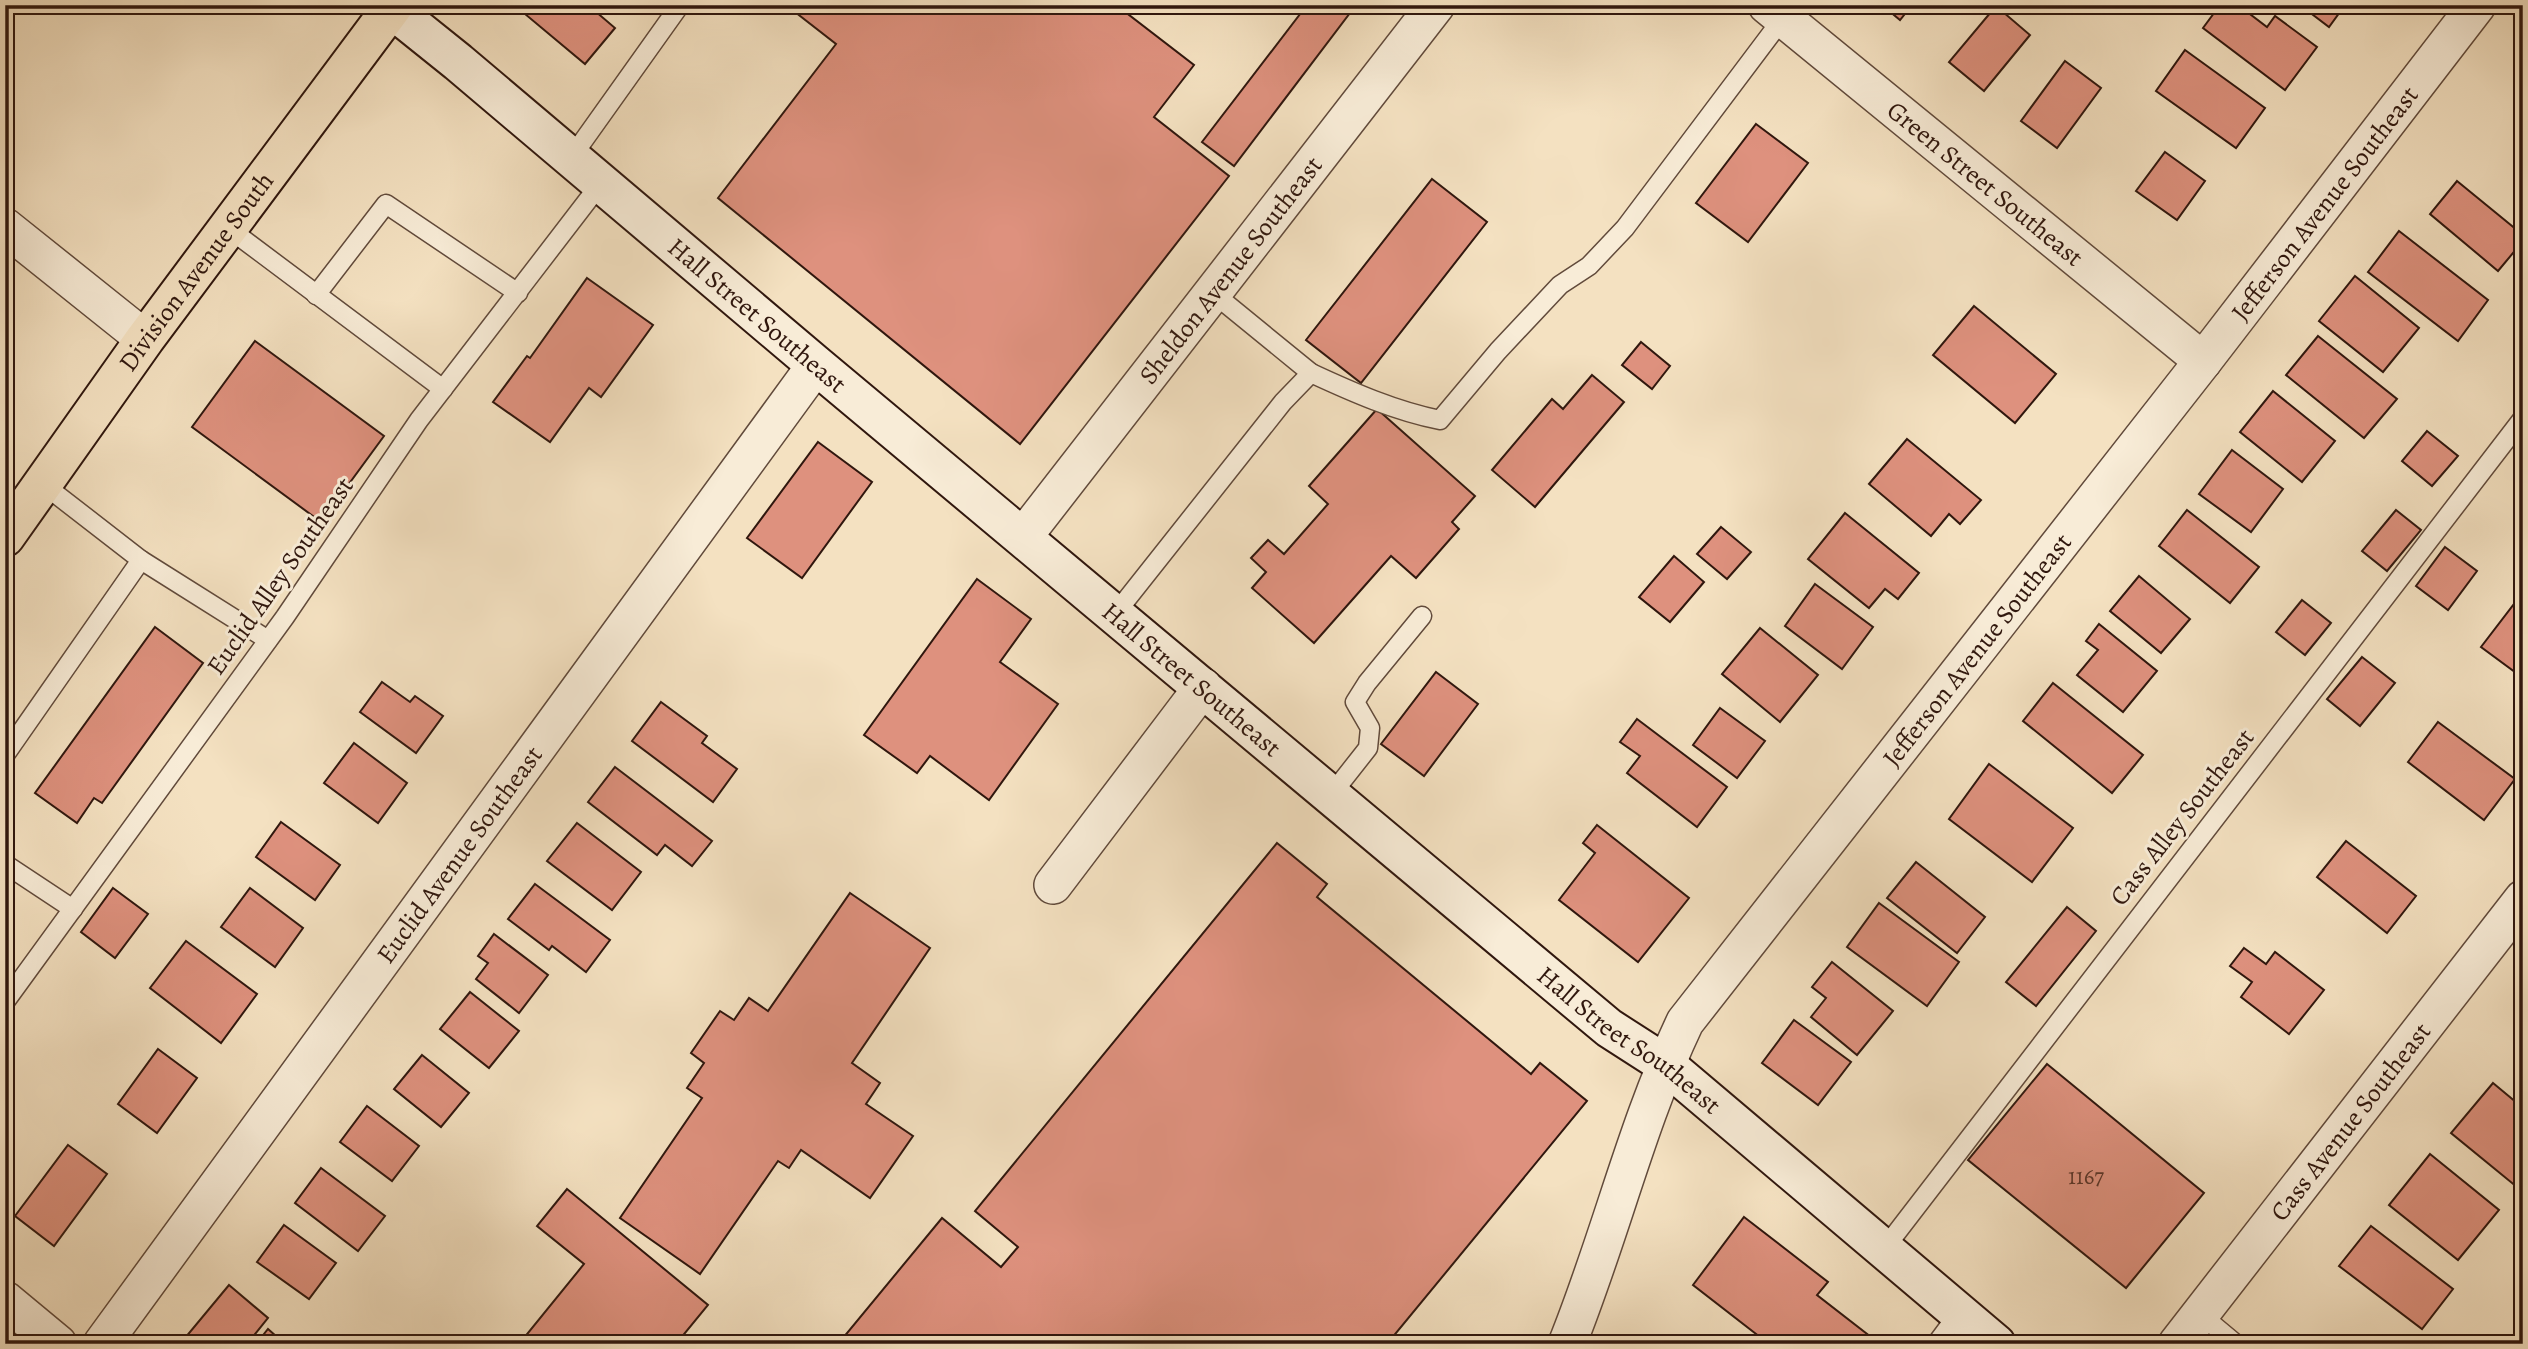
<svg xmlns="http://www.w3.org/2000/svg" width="2528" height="1349" font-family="Alegreya,serif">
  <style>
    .building { fill: #de917e; stroke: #30170e; stroke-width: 2 }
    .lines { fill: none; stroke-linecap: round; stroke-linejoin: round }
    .lane-casing { stroke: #614a3b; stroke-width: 21 }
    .street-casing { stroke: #614a3b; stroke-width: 40 }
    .secondary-casing { stroke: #30170e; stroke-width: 42 }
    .primary-casing { stroke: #30170e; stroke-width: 42 }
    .lane { stroke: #f8ecd7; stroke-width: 18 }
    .street { stroke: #f8ecd7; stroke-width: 37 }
    .secondary { stroke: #f8ecd7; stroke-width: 38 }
    .primary { stroke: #f4e1c1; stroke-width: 38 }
    .labels { text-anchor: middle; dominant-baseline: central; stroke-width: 6; stroke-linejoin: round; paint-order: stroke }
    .number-label { font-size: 23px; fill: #5c362a }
    .street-label { font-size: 26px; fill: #30170e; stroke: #f8ecd7 }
  </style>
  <rect width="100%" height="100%" fill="#f4e1c1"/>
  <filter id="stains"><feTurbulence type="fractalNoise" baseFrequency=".00286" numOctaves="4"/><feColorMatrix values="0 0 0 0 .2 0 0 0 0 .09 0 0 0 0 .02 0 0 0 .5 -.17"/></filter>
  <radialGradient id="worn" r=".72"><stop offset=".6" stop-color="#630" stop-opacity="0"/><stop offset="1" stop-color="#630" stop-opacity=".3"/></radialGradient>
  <g class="building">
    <path d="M533,5h55l27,23 -30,36 -60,-50z"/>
    <path d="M786,5h343l-5,6 70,54 -40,52 75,59 -209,268 -302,-246 118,-154z"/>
    <path d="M1307,5h49l-122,161 -32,-24z"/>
    <path d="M1882,5h30l-12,15z"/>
    <path d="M2220,5h18l29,22 8,-11 42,31 -32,43 -82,-62z"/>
    <path d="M2300,5h45l-16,22z"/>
    <path d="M1996,6l34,29 -46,56 -35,-29z"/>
    <path d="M2185,50l80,58 -29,40 -80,-57z"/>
    <path d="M2065,61l36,27 -44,60 -36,-27z"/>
    <path d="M1756,124l52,39 -60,79 -52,-39z"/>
    <path d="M2165,152l40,29 -28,39 -41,-29z"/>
    <path d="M1432,179l55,43 -126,161 -55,-43z"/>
    <path d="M2457,181l66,54v6l-25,30 -68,-57z"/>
    <path d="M2399,231l89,69 -30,41 -90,-69z"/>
    <path d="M2355,276l64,52 -36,44 -64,-51z"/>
    <path d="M587,278l66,47 -52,72 -12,-9 -39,54 -57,-40 34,-46 3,2z"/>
    <path d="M1974,306l82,68 -41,49 -82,-68z"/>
    <path d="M2318,336l79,63 -33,39 -78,-63z"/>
    <path d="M255,341l129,95 -63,86 -129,-95z"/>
    <path d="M1641,342l29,24 -18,23 -30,-24z"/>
    <path d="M1592,375l32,27 -89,105 -43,-37 60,-71 11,10z"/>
    <path d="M2273,391l62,50 -33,41 -62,-50z"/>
    <path d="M1377,409l98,87 -23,26 7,7 -43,49 -25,-22 -77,87 -62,-55 14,-16 -15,-14 17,-18 16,14 44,-50 -19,-18z"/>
    <path d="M2427,431l31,25 -26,30 -30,-25z"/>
    <path d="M1907,439l74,61 -21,24 -11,-10 -18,22 -62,-52z"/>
    <path d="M818,442l54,40 -70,96 -55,-40z"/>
    <path d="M2232,450l51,39 -32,43 -52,-38z"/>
    <path d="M2187,510l72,57 -29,36 -71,-57z"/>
    <path d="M2396,510l25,20 -34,41 -25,-20z"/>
    <path d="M1845,513l74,60 -21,26 -13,-10 -16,19 -61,-49z"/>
    <path d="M1721,527l30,25 -24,27 -30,-25z"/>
    <path d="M2445,547l32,24 -29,39 -32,-24z"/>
    <path d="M1674,556l30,26 -34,40 -31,-25z"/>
    <path d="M2139,576l51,43 -29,34 -51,-42z"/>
    <path d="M977,579l54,40 -31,43 58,42 -69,96 -59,-44 -13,17 -53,-38z"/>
    <path d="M1815,584l58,43 -31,42 -57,-43z"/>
    <path d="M2302,600l29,23 -26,32 -29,-23z"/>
    <path d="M2514,604l9,7v67l-42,-31z"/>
    <path d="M2099,624l58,47 -34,41 -46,-37 21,-25 -12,-9z"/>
    <path d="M155,627l48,36 -101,140 -8,-5 -17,25 -42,-30z"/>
    <path d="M1760,628l58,47 -38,47 -58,-48z"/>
    <path d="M2362,657l33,26 -35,43 -33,-27z"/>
    <path d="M1436,672l42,32 -54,72 -43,-32z"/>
    <path d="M382,682l28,20 5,-6 28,20 -27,37 -56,-41z"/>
    <path d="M2053,683l90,72 -31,38 -89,-72z"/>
    <path d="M661,702l46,34 -5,7 35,26 -24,33 -81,-61z"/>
    <path d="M1720,708l45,33 -28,37 -44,-33z"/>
    <path d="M1637,719l90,68 -30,40 -70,-54 13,-17 -20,-14z"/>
    <path d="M2438,722l77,57 -31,41 -76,-58z"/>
    <path d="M354,743l53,40 -29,40 -54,-40z"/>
    <path d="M1989,764l84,64 -41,54 -83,-63z"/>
    <path d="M615,767l97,74 -20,25 -27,-21 -8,10 -69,-53z"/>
    <path d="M281,822l59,43 -25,35 -59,-43z"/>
    <path d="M577,823l64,49 -29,38 -65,-49z"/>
    <path d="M1597,825l92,73 -51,64 -79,-62 36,-47 -12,-10z"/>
    <path d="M2346,841l70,55 -29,37 -70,-56z"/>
    <path d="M1277,843l50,41 -10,13 214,177 9,-11 47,38 -200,243h-549l104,-126 59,49 17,-20 -43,-36z"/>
    <path d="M1916,862l69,55 -28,36 -70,-55z"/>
    <path d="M535,884l75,56 -24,32 -34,-26 -3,4 -41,-31z"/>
    <path d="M113,888l35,26 -33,44 -34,-26z"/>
    <path d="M250,888l53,40 -28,39 -54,-40z"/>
    <path d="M850,893l80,55 -78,115 28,20 -14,21 47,32 -43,62 -69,-48 -12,18 -11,-7 -78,113 -80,-56 82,-120 -15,-10 17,-25 -13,-10 29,-42 14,9 15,-22 19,13z"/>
    <path d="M1879,903l80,59 -32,44 -80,-59z"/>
    <path d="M2067,907l29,24 -60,75 -30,-24z"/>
    <path d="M494,934l54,41 -29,38 -43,-34 12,-16 -10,-7z"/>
    <path d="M186,941l71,53 -36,49 -71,-55z"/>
    <path d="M2244,948l22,16 9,-12 49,38 -35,44 -48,-37 11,-15 -22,-16z"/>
    <path d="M1832,962l61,49 -36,44 -46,-38 15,-19 -14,-11z"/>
    <path d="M470,992l49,39 -30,37 -49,-39z"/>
    <path d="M1794,1020l57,42 -33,43 -56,-42z"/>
    <path d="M158,1049l39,29 -40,55 -39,-29z"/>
    <path d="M422,1055l47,38 -28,34 -47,-38z"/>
    <path d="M2047,1064l157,129 -78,95 -158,-128z"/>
    <path d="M2493,1083l30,25v84l-72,-59z"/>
    <path d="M367,1106l52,40 -27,35 -52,-39z"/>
    <path d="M68,1145l39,29 -53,72 -39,-30z"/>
    <path d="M2430,1154l69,56 -41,50 -69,-55z"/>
    <path d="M321,1168l64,48 -27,35 -63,-48z"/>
    <path d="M567,1189l141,116 -32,39h-157l65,-80 -47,-38z"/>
    <path d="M1744,1217l84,65 -11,13 63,49h-111l-76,-59z"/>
    <path d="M284,1225l52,38 -27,36 -52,-37z"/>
    <path d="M2371,1226l82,63 -31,40 -83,-63z"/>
    <path d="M229,1285l39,33 -21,26h-67z"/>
    <path d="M268,1329l17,15h-29z"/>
  </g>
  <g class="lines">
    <g class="lane-casing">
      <g id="lane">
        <path d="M571,158l109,-153"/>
        <path d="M228,228l215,161"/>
        <path d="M1213,293l98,80"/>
        <path d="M316,295l70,-91 132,89"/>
        <path d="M141,560l127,80"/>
        <path d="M1115,614l168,-212 28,-29c41,19 84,38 129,47l58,-69 62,-66 29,-19 36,-38 158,-210"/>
        <path d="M5,755l136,-195 -98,-76"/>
        <path d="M1331,795l37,-47 2,-20 -15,-26 12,-19 55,-67"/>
        <path d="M5,864l68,45"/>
        <path d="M5,1002l280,-385 134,-197 182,-237"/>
        <path d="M1884,1249l639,-831"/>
        <path d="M2200,1314l36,30"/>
        <path d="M1936,1344l23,-31"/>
      </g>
    </g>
    <g class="street-casing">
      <g id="street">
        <path id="s1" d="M1767,5l436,356"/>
        <path d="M5,227l140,112"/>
        <path id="s2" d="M1023,537l413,-532"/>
        <path d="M1053,885l150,-198"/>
        <path d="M5,1300l53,44"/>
        <path id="s3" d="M102,1344l714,-979"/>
        <path id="s4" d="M1567,1344c43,-106 69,-219 118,-322l518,-661 274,-356"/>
        <path id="s5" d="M2177,1344l346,-445"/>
      </g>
    </g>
    <g class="secondary-casing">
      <g id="secondary">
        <path id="s6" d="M387,5l71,57 358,303 793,663 56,36 331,280"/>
      </g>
    </g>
    <g class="primary-casing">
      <g id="primary">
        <path id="s7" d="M5,537l140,-198 249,-334"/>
      </g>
    </g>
    <use href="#lane" class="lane"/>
    <use href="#street" class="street"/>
    <use href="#secondary" class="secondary"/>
    <use href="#primary" class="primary"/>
  </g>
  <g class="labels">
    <g class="number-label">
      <text x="2086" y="1176">1167</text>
    </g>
    <g class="street-label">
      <text stroke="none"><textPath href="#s1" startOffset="282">Green Street Southeast</textPath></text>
      <text stroke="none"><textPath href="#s4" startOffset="1382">Jefferson Avenue Southeast</textPath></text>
      <text stroke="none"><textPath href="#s2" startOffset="338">Sheldon Avenue Southeast</textPath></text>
      <text stroke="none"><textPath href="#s7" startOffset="327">Division Avenue South</textPath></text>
      <text stroke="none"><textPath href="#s6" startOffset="483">Hall Street Southeast</textPath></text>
      <text transform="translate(280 576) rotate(-55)">Euclid Alley Southeast</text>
      <text stroke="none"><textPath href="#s4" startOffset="816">Jefferson Avenue Southeast</textPath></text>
      <text stroke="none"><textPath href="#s6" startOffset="1050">Hall Street Southeast</textPath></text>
      <text transform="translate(2182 817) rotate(-52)">Cass Alley Southeast</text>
      <text stroke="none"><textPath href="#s3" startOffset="606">Euclid Avenue Southeast</textPath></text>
      <text stroke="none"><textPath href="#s6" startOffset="1617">Hall Street Southeast</textPath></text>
      <text stroke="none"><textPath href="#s5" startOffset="282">Cass Avenue Southeast</textPath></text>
    </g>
  </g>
  <rect width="2528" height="1349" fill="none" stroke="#f4e1c1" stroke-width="28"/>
  <rect x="7" y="7" width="2514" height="1335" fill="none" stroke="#30170e" stroke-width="3.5"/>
  <rect x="14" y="14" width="2500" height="1321" fill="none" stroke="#30170e" stroke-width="2"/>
  <rect width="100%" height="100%" filter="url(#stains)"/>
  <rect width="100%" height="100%" fill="url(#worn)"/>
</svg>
